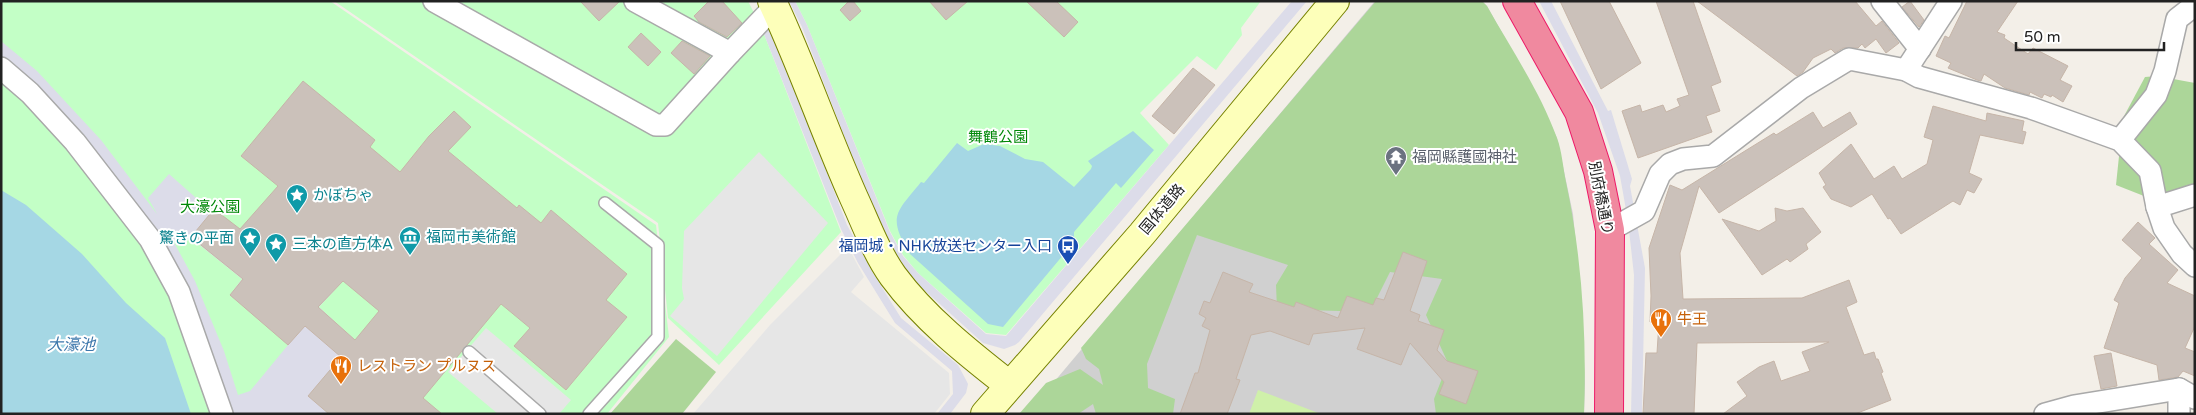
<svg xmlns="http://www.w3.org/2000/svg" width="2196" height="415" font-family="'Varela Round','Noto Sans JP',sans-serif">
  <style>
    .religious { fill: #d0d0d0 }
    .grass { fill: #cff0aa }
    .forest { fill: #acd699 }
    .park { fill: #c3ffc6 }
    .parking { fill: #e6e6e6 }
    .plaza { fill: #dcdce9; fill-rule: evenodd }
    .water { fill: #a5d7e4 }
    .building { fill: #cbc1ba; stroke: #c6b5a8; fill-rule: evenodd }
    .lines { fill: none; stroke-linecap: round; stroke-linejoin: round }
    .lane-casing { stroke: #a9a9a9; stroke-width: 14 }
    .street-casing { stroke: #a9a9a9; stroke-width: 24 }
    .secondary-casing { stroke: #778200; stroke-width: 30 }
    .highway-casing { stroke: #ed1967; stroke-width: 30 }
    .lane { stroke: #fff; stroke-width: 11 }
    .street { stroke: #fff; stroke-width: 21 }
    .secondary { stroke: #fdffba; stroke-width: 28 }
    .highway { stroke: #f0899f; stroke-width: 28 }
    .labels { text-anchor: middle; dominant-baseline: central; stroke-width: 4; stroke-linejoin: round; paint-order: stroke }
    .park-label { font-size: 15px; fill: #028909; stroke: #fff }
    .worship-label { font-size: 15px; fill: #5b616d; stroke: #fff; text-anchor: start }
    .culture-label { font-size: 15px; fill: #0d838f; stroke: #fff; text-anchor: start }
    .street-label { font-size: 15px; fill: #222; stroke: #fff }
    .transit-label { font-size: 15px; fill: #164399; stroke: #fff; text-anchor: end }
    .food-label { font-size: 15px; fill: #c56008; stroke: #fff; text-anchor: start }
    .water-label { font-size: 16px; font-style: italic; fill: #3e78ac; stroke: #fff }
  </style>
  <rect width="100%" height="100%" fill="#f3efe8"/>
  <path class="religious" d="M1375,1h107l5,5 47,84 23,48 16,76 8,82 4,87 -1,31h-557z"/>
  <path class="grass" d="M1258,390l63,24h-72z"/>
  <g class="forest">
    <path d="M1376,1h106l5,5c24,43 53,85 70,132 5,13 6,30 9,44 16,75 21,155 18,232h-148l-2,-15 14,-36 -22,-48 16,-36 -52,-7 -20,40 -93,-3 -1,-24 12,-20 -91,-30 -50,129 1,24 27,11 -2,15h-77l-3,-10 -15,10h-59l27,-31 34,-14 23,16 -4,-16 -13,-10 -5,-11z"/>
    <path d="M2157,76l38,7v120l-46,-5 -33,-13 7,-67 22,-41z"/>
    <path d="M676,339l40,33 -34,42h-72z"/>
  </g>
  <g class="park">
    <path d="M1,1h329l326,224 13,112 -62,77h-606z"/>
    <path d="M334,1h414l14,28 79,203 -122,133 -51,-47 -10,-95z"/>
    <path d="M795,1h466l-20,27 1,7 -26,35 -19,-14 -57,57 29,32 -163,190 -20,-2 -68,-60 -15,-18 -13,-24 -83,-206z"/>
  </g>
  <g class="parking">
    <path d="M759,152l69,71 -111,133 -47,-40 14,-17 -2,-11 2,-57z"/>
    <path d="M848,247l16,30 -13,15 98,81 1,21 -16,20h-241l77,-89z"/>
    <path d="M486,328l85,72 -12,14h-61l-50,-42z"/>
  </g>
  <g class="plaza">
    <path d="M789,1h6l12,24 83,207 13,24 15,17 68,61 20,2 286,-335h15l-288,341 -4,3 -11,4 -21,-6 -71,-64 -16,-18 -13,-25 -81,-209z"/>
    <path d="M1539,1h12l57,110 3,-1 21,69 -2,7 15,82 -3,146h-11l3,-139 -6,-54 -8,-45 -22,-63z"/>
    <path d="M766,27l5,1 76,197 26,48 28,45 57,47 8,15 2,4 -2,9 -16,21h-13l16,-20 -1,-23 -57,-48 -37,-60 -17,-34 -79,-200z"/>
    <path d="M1,41l36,30 64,69 56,74 -9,-16 21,-24 43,38 28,17 146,34 -7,48 -36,-30 -24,26 36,33 -46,56 20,18h-98l-60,-122 -35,-63 -135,-171zM170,235l5,6 16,-3 51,41 -12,16 58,50 -38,46 -12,4 -14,-44 -29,-70z"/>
  </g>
  <g class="water">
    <path d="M1133,131l21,19 -33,38 -5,-5 -42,49v10l-71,85 -15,-3 -78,-70c-23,-38 -14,-41 11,-72l3,1 33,-40 11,8 16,-7 16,2 25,13 18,3 31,25 17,-18 1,-3 -4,-5z"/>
    <path d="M1,190l25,15 56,49 44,49 39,35 26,76h-190z"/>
  </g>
  <g class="building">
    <path d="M580,1h40l-21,20z"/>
    <path d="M709,1h13l20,22 -15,14 -28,-15 -5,-6z"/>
    <path d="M849,1h4l8,10 -11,10 -10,-11z"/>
    <path d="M929,1h39l-22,19z"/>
    <path d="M1026,1h30l22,21 -14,15z"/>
    <path d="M1560,1h49l32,62 -40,26z"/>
    <path d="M1656,1h37l28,81 -10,4 9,25 -14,5 6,16 -74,26 -16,-47 18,-6 2,7 21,-7 3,7 14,-6 -3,-7 12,-4z"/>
    <path d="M1697,1h158l21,25 6,-5 17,22 -13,10 -10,-14 -11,9 -3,-4 -4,4h-15l-8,5 -4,-4 -18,9 -10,14 -6,4z"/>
    <path d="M1910,1l14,19 -5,7 -17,-20z"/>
    <path d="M1967,1h51l-21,31 8,3 -1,3 24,16 5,-6 35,18 -8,14 12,6 -9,16 -11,-7 -1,2 -7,-3 -2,4 -12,-6 -1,3 -24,-7 -21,-14 -3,7 -4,-1 -29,-12 3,-5 -15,-7 9,-20 4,2z"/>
    <path d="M641,33l20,19 -13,14 -20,-19z"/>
    <path d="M682,41l28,15 -16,18 -23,-21z"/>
    <path d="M1193,68l22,17 -41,49 -22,-18z"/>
    <path d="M303,81l72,59 -5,7 30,25 29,-36 25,-25 17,16 -23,24 69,57 2,-3 22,18 10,-13 76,64 -21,26 21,17 -61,73 -52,-44 16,-18 -29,-24 -78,94 19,16h-113l-21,-18 33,-39 -36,-31 -17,19 -58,-50 13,-16 -52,-42 23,-28 26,20 38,-43 -37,-30zM343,281l36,30 -24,29 -37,-33z"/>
    <path d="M1933,106l53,15 1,-8 37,8 -2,10 4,1 -3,12 -43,-9 -11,38 13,6 -8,14 -7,-3 -7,15 -7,-4 -52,33 -11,-16 -2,1 -16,-25 -21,13 -20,-8 -8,-12 3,-2 -7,-12 32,-29 23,35 20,-13 8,13 25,-15 6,-24 -9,-3z"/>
    <path d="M1813,112l10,16 27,-16 7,12 -138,89 -20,-27 -19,67 3,46 119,-1 47,-18 8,22 -11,5 18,48 10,-3 2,7h2l5,13 -2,1 10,27 -36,14h-132l24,-18 -10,-14 22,-15 15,-6 7,20 29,-10 -8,-19 27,-10 -132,1 -3,71h-51l3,-61h11l2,-31h-9l1,-26 -2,-48 21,-63 12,5 92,-57 2,2z"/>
    <path d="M1775,208l12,3 16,-3 18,24 -15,12 2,5 -18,13 -3,-3 -25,16 -40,-56 37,12 17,-10z"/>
    <path d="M2138,222l17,16 -6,6 29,26 -11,13 28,13v30l-10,22 10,4v24l-12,-5 -5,6 -19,3 -2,-15 -53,-17 15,-45 -5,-3 11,-22 17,-20 -20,-18z"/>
    <path d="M1403,252l24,9 -17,50 10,4 -2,6 26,9 -7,20 10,11 31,10 -12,33 -27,-10 5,-12 -34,-39 -9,22 -44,-16 8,-21 -52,6 -4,11 -39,-14 -19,4 -15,44 4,1 -13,34h-47l15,-41h3l12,-43 -8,-4 4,-8 -7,-4 5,-13 6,2 13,-31 30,12 -4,8 45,15 2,-5 42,16 9,-22 26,9 3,-7 8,2z"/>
    <path d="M2111,353l6,33 -16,3 -7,-33z"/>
  </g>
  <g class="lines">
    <g class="lane-casing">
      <g id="lane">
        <path d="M469,352l71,62"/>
        <path d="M589,414l69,-77v-92l-53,-42"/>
      </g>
    </g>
    <g class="street-casing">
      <g id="street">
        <path d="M434,1l222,124h9l65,-72"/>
        <path d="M635,1l95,52 45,-47"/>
        <path d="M1882,1l38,48"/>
        <path d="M1,68l29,25 45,49 75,97 29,53 43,122"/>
        <path d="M1906,70l45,-69"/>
        <path d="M2120,140l36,-45 9,-24 12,-52 18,-14"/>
        <path d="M2157,207l38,-12"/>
        <path d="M1610,230l34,-19 16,-37 10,-10 13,-5 30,-3 88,-68 48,-29 57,11 13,7 112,31 89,32 30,31 7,36 7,21 18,26 13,12"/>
        <path d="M2179,389v25"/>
        <path d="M2045,414l29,-8 105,-17 16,9"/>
      </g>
    </g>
    <g class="secondary-casing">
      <g id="secondary">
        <path d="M772,1c30,64 53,132 82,197 12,26 22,54 39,78 31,42 75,77 116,109"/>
        <path d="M985,414l157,-180 193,-233"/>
      </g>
    </g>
    <g class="highway-casing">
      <path id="highway" d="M1517,1l62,111 19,59 12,59 -1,184"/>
    </g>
    <use href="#lane" class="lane"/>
    <use href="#street" class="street"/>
    <use href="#secondary" class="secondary"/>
    <use href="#highway" class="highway"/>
  </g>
  <defs>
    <g id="temple-pin" transform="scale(1.125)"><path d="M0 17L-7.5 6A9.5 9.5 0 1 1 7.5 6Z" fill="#6b7280" stroke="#fff"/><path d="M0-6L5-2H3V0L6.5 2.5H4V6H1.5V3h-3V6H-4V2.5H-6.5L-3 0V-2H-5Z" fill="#fff"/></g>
    <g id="sight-pin" transform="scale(1.125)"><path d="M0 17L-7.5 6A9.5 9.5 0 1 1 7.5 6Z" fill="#0f9aa8" stroke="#fff"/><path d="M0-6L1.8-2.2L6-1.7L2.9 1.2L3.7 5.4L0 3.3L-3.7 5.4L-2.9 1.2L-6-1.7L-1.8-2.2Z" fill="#fff"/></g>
    <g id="museum-pin" transform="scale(1.125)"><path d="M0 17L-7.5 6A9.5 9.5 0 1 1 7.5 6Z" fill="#0f9aa8" stroke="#fff"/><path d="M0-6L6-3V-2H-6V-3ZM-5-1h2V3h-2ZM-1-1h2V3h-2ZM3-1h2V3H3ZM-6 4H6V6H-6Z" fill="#fff"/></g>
    <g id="bus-pin" transform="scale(1.125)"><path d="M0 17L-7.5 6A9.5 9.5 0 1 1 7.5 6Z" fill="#1a4fb4" stroke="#fff"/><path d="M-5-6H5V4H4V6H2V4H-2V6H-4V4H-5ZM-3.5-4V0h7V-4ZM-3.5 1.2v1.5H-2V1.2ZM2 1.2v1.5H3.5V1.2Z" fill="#fff"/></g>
    <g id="restaurant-pin" transform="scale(1.125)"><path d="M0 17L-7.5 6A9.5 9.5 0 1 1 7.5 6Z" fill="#e8710a" stroke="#fff"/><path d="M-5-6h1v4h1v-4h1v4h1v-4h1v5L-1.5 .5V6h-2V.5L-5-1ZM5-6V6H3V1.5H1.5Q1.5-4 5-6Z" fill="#fff"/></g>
  </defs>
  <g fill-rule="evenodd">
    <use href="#temple-pin" x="1396" y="157"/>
    <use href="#sight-pin" x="297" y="195"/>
    <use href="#museum-pin" x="410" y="237"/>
    <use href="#sight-pin" x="250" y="238"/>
    <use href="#sight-pin" x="276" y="244"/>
    <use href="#bus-pin" x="1068" y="246"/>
    <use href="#restaurant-pin" x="1661" y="319"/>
    <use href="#restaurant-pin" x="341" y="366"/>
  </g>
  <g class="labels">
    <g class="park-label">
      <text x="998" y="137">舞鶴公園</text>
      <text x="210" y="207">大濠公園</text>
    </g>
    <g class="worship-label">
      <text x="1412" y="157">福岡縣護國神社</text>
    </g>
    <g class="culture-label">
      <text x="313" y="195">かぼちゃ</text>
      <text x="426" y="237">福岡市美術館</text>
      <text x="234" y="238" text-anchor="end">驚きの平面</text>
      <text x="292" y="244">三本の直方体A</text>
    </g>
    <g class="street-label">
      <text transform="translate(1601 198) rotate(79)">別府橋通り</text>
      <text transform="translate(1162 209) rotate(-50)">国体道路</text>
    </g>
    <g class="transit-label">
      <text x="1052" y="246">福岡城・NHK放送センター入口</text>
    </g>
    <g class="food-label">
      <text x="1677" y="319">牛王</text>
      <text x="357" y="366">レストラン プルヌス</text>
    </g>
    <g class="water-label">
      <text x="71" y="345">大濠池</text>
    </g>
  </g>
  <rect width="2196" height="415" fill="none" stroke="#222222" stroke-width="5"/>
  <path d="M2016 42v8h148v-8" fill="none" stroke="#222222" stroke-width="2.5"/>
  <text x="2024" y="42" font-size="15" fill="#222222" stroke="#ffffff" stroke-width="4" paint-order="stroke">50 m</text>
</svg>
